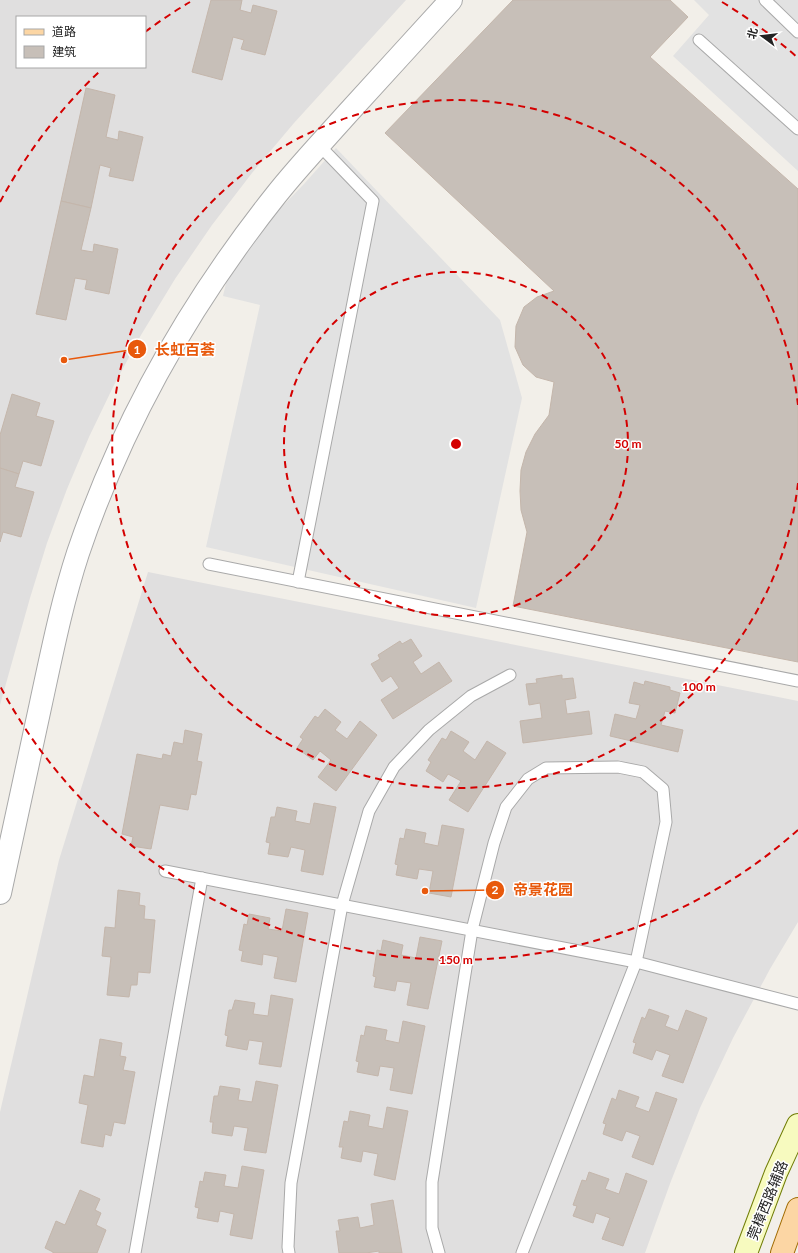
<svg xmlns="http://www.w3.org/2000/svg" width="798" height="1253" font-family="Lato,'Noto Sans SC',sans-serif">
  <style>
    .residential { fill: #e0dfdf; fill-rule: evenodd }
    .parking { fill: #e2e2e2 }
    .building { fill: #c7bfb8; stroke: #c4b6ab }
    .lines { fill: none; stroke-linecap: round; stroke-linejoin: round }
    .service-casing { stroke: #a9a9a9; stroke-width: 13 }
    .minor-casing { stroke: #a9a9a9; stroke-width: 24 }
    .secondary-casing { stroke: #707d05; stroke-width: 24 }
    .primary-casing { stroke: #a06b00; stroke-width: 24 }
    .service { stroke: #fff; stroke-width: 11 }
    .minor { stroke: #fff; stroke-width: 22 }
    .secondary { stroke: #f7fabf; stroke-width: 22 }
    .primary { stroke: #fcd6a4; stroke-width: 22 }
    .ring { fill: none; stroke: #d40000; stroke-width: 2; stroke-dasharray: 7 5 }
    .labels { text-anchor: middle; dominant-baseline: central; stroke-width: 3; stroke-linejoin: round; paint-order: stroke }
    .street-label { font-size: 14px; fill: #222; stroke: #fff }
    .centre { fill: #d40000; stroke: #fff; stroke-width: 2 }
    .ring-label { font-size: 12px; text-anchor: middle; font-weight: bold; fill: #d40000; stroke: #fff; stroke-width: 3; stroke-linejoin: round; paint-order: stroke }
    .leader { fill: none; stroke: #e8590c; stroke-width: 1.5 }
    .callout-dot { fill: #e8590c; stroke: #fff; stroke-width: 1.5 }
    .mark-label { font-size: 12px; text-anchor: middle; font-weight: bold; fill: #fff }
    .callout-label { font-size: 15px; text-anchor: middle; font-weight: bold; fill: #e8590c; stroke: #fff; stroke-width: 3; stroke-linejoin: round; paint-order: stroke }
  </style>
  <rect width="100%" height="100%" fill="#f2efe9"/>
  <g class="residential">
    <path d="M0,0h406l-112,123 -42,50 -40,52 -37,54 -34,56 -27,50 -25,52 -22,52 -20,54 -17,55 -30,107zM17,17h128v50h-128z"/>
    <path d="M148,572l650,129v221l-28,47 -37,69 -33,70 -29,73 -26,72h-645v-141l59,-252z"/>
  </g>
  <g class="parking">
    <path d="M694,0h104v171l-125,-115 36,-41z"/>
    <path d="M336,148l164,172 22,78 -46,210 -270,-61 54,-242 -37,-9 9,-38 72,-74z"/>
  </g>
  <g class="building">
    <path d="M211,0h31l-2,10 11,3 2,-8 24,6 -12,44 -24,-6 3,-9 -11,-3 -11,43 -30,-8z"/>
    <path d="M513,0h157l18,17 -38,40 148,132v473l-285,-56 14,-74 -6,-22 -1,-19 1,-21 5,-18 9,-18 14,-19 5,-33 -18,-5 -13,-12 -8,-18 1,-21 8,-19 13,-10 17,-6 -169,-158z"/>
    <path d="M86,88l29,7 -9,42 12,3 1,-9 24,6 -10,44 -24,-5 2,-8 -11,-3 -9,43 -30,-7z"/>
    <path d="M61,201l30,7 -10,42 12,2 1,-8 24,5 -9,45 -24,-5 2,-9 -12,-2 -9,42 -30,-6z"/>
    <path d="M12,394l28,9 -4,13 18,5 -13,45 -18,-5 -4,13 -19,-6v-33z"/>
    <path d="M0,468l19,6 -4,13 19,5 -13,45 -18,-5 -3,10z"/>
    <path d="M411,639l11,17 -9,6 8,12 18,-12 13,19 -59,38 -12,-19 18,-12 -8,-12 -9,6 -11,-18 9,-5 -2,-4 22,-14 2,3z"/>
    <path d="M562,675v4l11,-1 3,20 -11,2 2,14 22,-3 3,23 -69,9 -3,-22 22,-3 -2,-15 -11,2 -3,-21 11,-1 -1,-4z"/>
    <path d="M645,681l25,6v3l10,3 -5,20 -10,-2 -4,14 22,5 -5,22 -68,-16 5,-22 21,5 4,-14 -11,-2 5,-21 10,3z"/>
    <path d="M325,709l16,13 -6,8 12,9 13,-18 17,14 -41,56 -18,-14 13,-17 -11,-9 -7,9 -16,-12 6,-9 -3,-2 15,-21 3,2z"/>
    <path d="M185,730l17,4 -5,27 5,1 -6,33 -5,-1 -3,16 -28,-5 -9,44 -20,-3 2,-9 -11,-3 15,-80 25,5 1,-5 8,2 3,-14 9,2z"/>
    <path d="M451,731l18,11 -6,9 12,9 12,-19 19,12 -38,59 -19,-12 12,-19 -13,-7 -5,8 -17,-11 5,-9 -3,-2 14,-22 4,2z"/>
    <path d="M314,803l22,4 -13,68 -22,-4 4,-21 -14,-3 -3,10 -20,-3 2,-11 -4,-1 5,-25h4l2,-10 20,4 -2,10 15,3z"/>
    <path d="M442,825l22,4 -13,68 -22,-4 4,-22 -14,-2 -2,10 -21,-4 2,-10 -3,-1 5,-26 4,1 2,-10 20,4 -2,10 14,3z"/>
    <path d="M118,890l22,3 -1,12 6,1 -1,13 11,1 -5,53 -12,-1 -1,13h-6l-2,12 -22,-2 4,-38 -9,-1 3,-29 10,1z"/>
    <path d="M286,909l22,4 -12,69 -22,-4 4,-21 -15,-3 -1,11 -21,-4 2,-10 -4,-1 5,-26 3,1 2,-11 21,4 -2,11 14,2z"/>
    <path d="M420,937l22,4 -14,68 -21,-4 4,-22 -14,-2 -2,10 -21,-4 2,-10 -3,-1 4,-26 4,1 2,-11 20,5 -2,10 15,3z"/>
    <path d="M271,995l22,4 -12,68 -22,-3 4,-22 -14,-2 -2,10 -21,-4 2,-10 -3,-1 4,-25h3l3,-10 20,3 -2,11 15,2z"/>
    <path d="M649,1009l20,7 -4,10 13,5 8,-21 21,8 -24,65 -21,-7 8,-21 -14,-5 -4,10 -19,-7 3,-10 -3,-1 9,-25 3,2z"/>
    <path d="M403,1021l22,5 -13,68 -22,-4 4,-22 -14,-2 -2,10 -21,-4 2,-10 -3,-1 5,-26 3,1 2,-10 21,4 -2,10 14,3z"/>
    <path d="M100,1039l22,4 -2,13 6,1 -3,13 12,2 -10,52 -11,-2 -3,14 -6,-2 -2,13 -22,-4 7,-38 -9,-2 5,-28 10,2z"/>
    <path d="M256,1081l22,4 -12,68 -22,-3 4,-22 -14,-2 -2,10 -20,-3 1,-11h-3l4,-26h4l2,-10 20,3 -2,11 14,2z"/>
    <path d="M619,1090l20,7 -4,10 14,5 7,-20 21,7 -24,66 -21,-8 8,-21 -14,-5 -4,10 -19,-7 3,-10 -3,-1 9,-25 4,2z"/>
    <path d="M387,1107l21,4 -13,69 -21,-5 4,-21 -15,-3 -2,11 -20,-4 2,-11h-4l5,-26 4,1 2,-11 20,4 -2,11 15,3z"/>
    <path d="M242,1166l22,4 -12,69 -22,-4 4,-21 -14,-3 -2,11 -21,-4 2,-10 -4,-1 5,-26 3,1 2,-10 21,3 -2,11 14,2z"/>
    <path d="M589,1172l20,7 -4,10 14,5 7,-21 21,8 -24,65 -21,-7 8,-21 -14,-5 -3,10 -20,-7 4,-10 -4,-1 9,-25 4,1z"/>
    <path d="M80,1190l20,9 -5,11 6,3 -5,12 10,5 -9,23h-44v-1l-8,-4 11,-27 9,4z"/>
    <path d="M393,1200l9,53h-23v-2l-13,2h-27l-3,-22h4l-2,-11 20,-3 2,11 14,-3 -3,-21z"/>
  </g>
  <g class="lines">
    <g class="service-casing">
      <g id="service">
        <path d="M765,0l33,32"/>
        <path d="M699,40l99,89"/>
        <path d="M209,564l589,117"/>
        <path d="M298,582l75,-381 -54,-56"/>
        <path d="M165,871l471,91 162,42"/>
        <path d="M135,1253l67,-375"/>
        <path d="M289,1253l-1,-6 3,-64 51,-278 27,-94 25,-44 35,-37 42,-34 39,-21"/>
        <path d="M439,1253l-7,-25v-46l40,-252 22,-87 12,-36 22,-28 18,-11 72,-1 25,5 20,17 3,33 -30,140 -114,291"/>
      </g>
    </g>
    <g class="minor-casing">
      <path id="minor" d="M0,893c14,-63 27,-127 41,-190 11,-51 21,-101 37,-150 44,-130 113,-251 198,-358 22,-28 47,-54 71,-81 35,-38 69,-76 104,-114"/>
    </g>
    <g class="secondary-casing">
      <path id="secondary" d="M746,1253l30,-80 22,-48"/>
    </g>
    <g class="primary-casing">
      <path id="primary" d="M782,1253l16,-44"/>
    </g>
    <use href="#service" class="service"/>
    <use href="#minor" class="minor"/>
    <use href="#secondary" class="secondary"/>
    <use href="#primary" class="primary"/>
  </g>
  <g class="ring">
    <circle cx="456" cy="444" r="172"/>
    <path d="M798 483A344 344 0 1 1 798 405"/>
    <path d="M798 830A516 516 0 0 1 0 686M0 202A516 516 0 0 1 101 70M145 32A516 516 0 0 1 190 2M722 2A516 516 0 0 1 798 58"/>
  </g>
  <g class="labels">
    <g class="street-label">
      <text transform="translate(767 1200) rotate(-68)">莞樟西路辅路</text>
    </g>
  </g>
  <circle cx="456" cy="444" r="6" class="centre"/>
  <g class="ring-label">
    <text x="628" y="448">50 m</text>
    <text x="699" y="691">100 m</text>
    <text x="456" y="964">150 m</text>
  </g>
  <path class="leader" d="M64 360L137 349M425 891L495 890"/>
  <g class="callout-dot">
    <circle cx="64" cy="360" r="4"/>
    <circle cx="425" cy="891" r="4"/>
    <circle cx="137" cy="349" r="10"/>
    <circle cx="495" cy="890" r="10"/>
  </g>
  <g class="mark-label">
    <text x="137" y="354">1</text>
    <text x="495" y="894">2</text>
  </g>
  <g class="callout-label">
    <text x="185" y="355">长虹百荟</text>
    <text x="543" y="895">帝景花园</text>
  </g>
  <rect x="16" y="16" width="130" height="52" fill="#ffffff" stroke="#a7a7a7"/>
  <rect x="24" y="29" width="20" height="6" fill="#fcd6a4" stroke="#a7a7a7"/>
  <text x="52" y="36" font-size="12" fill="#222222">道路</text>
  <rect x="24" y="46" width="20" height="12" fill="#c7bfb8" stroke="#a7a7a7"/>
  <text x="52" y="56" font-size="12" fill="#222222">建筑</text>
  <g transform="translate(762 36) rotate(285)" stroke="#ffffff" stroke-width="3" paint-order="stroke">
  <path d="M0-3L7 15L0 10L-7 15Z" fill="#222222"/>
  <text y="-6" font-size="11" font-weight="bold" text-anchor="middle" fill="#222222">北</text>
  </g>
</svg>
